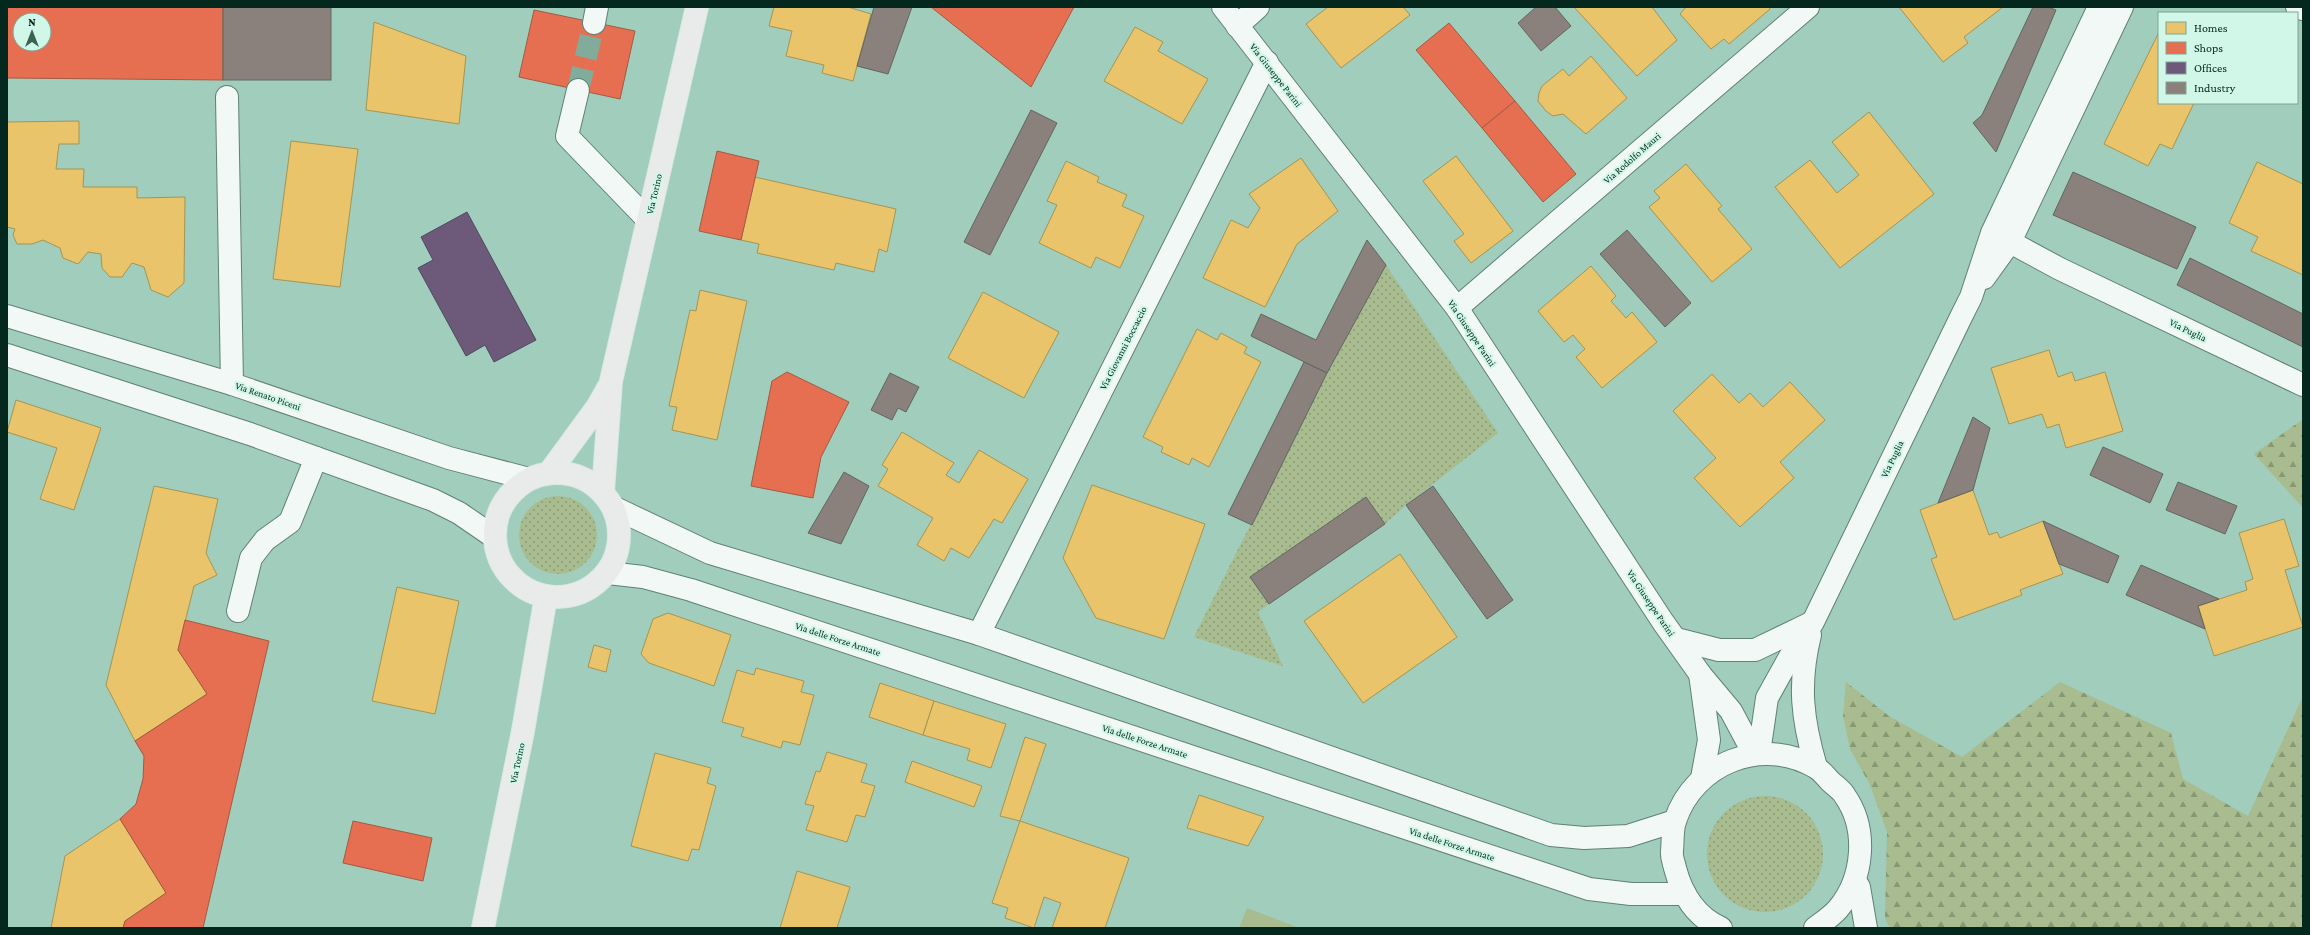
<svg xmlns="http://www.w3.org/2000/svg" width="2310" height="935" font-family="'Crimson Pro',serif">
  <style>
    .grass { fill: url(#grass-dots) }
    .forest { fill: url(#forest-firs) }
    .green { fill: #a8bc8f }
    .homes { fill: #e9c46a; stroke: #a49553 }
    .shops { fill: #e76f51; stroke: #a35a41; fill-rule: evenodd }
    .offices { fill: #6d597a; stroke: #4e4a5e }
    .industry { fill: #8a817c; stroke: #626660 }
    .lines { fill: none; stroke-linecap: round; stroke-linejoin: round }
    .minor-tunnel { stroke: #81ac9c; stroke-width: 22; stroke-dasharray: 22 11; stroke-linecap: butt }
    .minor-casing { stroke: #608176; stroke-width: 24 }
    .major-casing { stroke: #d4e8e1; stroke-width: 24 }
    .minor { stroke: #f1f8f5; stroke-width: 22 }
    .major { stroke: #e9ebeb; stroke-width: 22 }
    .labels { text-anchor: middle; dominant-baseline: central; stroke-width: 4; stroke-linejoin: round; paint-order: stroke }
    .street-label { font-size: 10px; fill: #04281d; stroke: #d0f7e7 }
  </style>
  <defs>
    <pattern id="grass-dots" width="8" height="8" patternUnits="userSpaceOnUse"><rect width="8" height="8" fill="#a8bc8f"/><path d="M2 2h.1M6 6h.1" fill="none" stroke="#879974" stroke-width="1.8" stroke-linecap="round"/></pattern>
    <pattern id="forest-firs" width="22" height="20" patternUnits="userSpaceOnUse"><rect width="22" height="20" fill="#a8bc8f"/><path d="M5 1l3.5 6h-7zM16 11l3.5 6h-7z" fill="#879974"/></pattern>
  </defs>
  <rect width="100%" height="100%" fill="#a0cdbc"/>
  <g class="grass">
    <path d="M1386,265l112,168 -92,72 -21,19 -19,-27 -116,80 19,27 -11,8 25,54 -89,-29 133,-264z"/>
    <circle cx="558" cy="535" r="39"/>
    <circle cx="1765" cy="854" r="58"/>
  </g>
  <g class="forest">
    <path d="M2303,419v89l-49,-54z"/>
    <path d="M1846,682l43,34 73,41 98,-75 111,51 12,46 65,37 55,-120v232h-413l-5,-9 2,-87 -17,-47 -20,-36 -7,-33z"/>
  </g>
  <path class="green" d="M1247,908l52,20h-60z"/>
  <g class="homes">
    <path d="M774,7h74l23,7 -18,67 -31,-8 2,-8 -38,-9 6,-25 -23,-5z"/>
    <path d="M1328,7h75l7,8 -69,53 -35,-44z"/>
    <path d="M1574,7h78l25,33 -40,36z"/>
    <path d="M1686,7h83l1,2 -41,35 -5,-5 -13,10 -31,-35z"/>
    <path d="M1899,7h104l-39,30 4,6 -25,19z"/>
    <path d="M374,22l92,34 -7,68 -93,-14z"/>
    <path d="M1135,27l28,15 -5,9 50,28 -26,45 -78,-43z"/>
    <path d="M2159,32v71h35l-22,46 -12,-5 -12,22 -44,-22z"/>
    <path d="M1591,56l36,42 -41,36 -23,-20 -10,2 -7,-5 -8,-10 1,-8 3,-7 21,-17 6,7z"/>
    <path d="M1869,112l65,82 -94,74 -65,-81 35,-27 27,33 22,-18 -27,-33z"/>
    <path d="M79,121v23h-20l-3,25h28l-1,18h54v11l48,-1 -1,86 -16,14 -17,-7 -7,-23 -12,-4 -10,14h-12l-8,-9 -1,-14 -13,-2 -10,12 -15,-6 -3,-10 -17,-8 -11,4h-15l-4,-9 2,-6 -8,-2v-105z"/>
    <path d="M291,141l67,8 -18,138 -67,-8z"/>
    <path d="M1456,156l57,75 -42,32 -17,-22 10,-7 -41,-53z"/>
    <path d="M1301,158l37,53 -41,33 -32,63 -62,-29 28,-58 17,8 12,-20 -11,-14z"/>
    <path d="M1066,161l33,16 -2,5 30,13 -5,11 22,10 -24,52 -24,-11 -5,11 -52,-25 18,-38 -10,-4z"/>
    <path d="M2257,162l46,22v91l-52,-24 7,-14 -29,-14z"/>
    <path d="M1686,164l36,42 -4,3 34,40 -40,33 -63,-75 11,-9 -6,-7z"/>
    <path d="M755,177l141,32 -9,43 -8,-3 -5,23 -38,-9 -2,7 -77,-17 2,-9 -18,-4z"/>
    <path d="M1591,266l25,30 -5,5 15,17 6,-6 25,30 -55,46 -26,-31 9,-8 -12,-14 -9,7 -26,-31z"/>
    <path d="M700,290l47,11 -30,139 -45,-10 5,-23 -8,-1 21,-96 6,1z"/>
    <path d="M983,292l76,40 -35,66 -76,-40z"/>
    <path d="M1197,329l20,11 4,-7 26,14 -3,6 17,9 -52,105 -17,-9 -3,7 -28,-13 2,-5 -20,-10z"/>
    <path d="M2049,350l9,27 14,-5 3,9 30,-9 18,59 -57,17 -7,-24 -12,4 -5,-14 -33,10 -18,-56z"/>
    <path d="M1712,374l27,29 11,-10 13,14 27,-25 35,38 -45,42 14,16 -54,49 -46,-49 22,-20 -43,-47z"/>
    <path d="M16,400l85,28 -27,82 -34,-11 17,-51 -50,-16z"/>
    <path d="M902,432l52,31 -8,12 13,8 20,-33 49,29 -26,44 -8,-4 -25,39 -18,-10 -7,13 -27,-16 16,-27 -55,-32 10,-17 -6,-4z"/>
    <path d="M1092,485l113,39 -41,115 -68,-21 -33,-60z"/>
    <path d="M154,486l64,13 -12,54 11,22 -23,11 -16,64 29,44 -72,47 -29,-56z"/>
    <path d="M1973,490l16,45 8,-3 3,6 43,-17 20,53 -43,16 2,5 -68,25 -23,-61 6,-2 -17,-47z"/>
    <path d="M2284,519l15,47 -14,4 18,57 -89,29 -16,-50 49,-16 -2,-8 8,-3 -14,-46z"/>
    <path d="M1400,554l57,83 -94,66 -59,-82z"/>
    <path d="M397,587l62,14 -24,113 -63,-13z"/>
    <path d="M668,613l63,22 -17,51 -65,-23 -8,-9 12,-35z"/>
    <path d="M594,645l17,5 -5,22 -18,-5z"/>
    <path d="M756,668l48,13 -3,11 13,3 -14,50 -17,-4 -2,7 -40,-12 3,-8 -22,-6 15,-52 17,5z"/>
    <path d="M880,683l54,18 -11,34 -54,-18z"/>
    <path d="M934,701l72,23 -15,44 -24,-8 3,-11 -47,-14z"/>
    <path d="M1025,737l21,7 -26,77 -20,-5z"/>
    <path d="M827,752l40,12 -6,18 14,4 -10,31 -9,-2 -9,27 -41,-12 8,-24 -9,-2 11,-33 4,1z"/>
    <path d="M655,753l56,15 -4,15 9,3 -17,64 -7,-1 -4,12 -57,-15z"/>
    <path d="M912,761l70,25 -8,21 -69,-25z"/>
    <path d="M1199,795l65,22 -16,29 -61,-18z"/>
    <path d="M120,819l46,74 -41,28 -2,7h-72l14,-72z"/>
    <path d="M1020,821l109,37 -24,70h-53l9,-25 -17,-6 -10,31 -29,-10 3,-10 -16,-5z"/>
    <path d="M797,871l53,16 -13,41h-57z"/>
  </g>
  <g class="shops">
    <path d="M7,7h216v73l-216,-2zM20,20h24v24h-24z"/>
    <path d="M931,7h143l-43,80z"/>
    <path d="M534,10l101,21 -15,68 -101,-22z"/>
    <path d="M1449,23l66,78 -33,27 -66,-78z"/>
    <path d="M1515,101l61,73 -33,28 -61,-74z"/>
    <path d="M717,151l42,10 -18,79 -42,-9z"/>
    <path d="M787,372l62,30 -28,55 -8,41 -62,-12 21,-105z"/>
    <path d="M185,620l84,21 -66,287h-80l2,-7 41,-28 -46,-74 16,-15 7,-25 1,-23 -9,-15 72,-47 -29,-44z"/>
    <path d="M353,821l79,17 -9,43 -80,-18z"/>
  </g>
  <path class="offices" d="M467,212l69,128 -42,22 -9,-17 -19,11 -48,-88 15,-8 -12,-23z"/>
  <g class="industry">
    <rect x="223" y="7" width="108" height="73"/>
    <path d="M874,7h38l-24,67 -31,-8z"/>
    <path d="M1536,7h19l16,19 -30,25 -23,-28z"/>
    <path d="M2033,7h15l8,3 -60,142 -23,-29 9,-8z"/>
    <path d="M1031,110l26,13 -67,132 -26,-13z"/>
    <path d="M2073,172l123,55 -19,42 -124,-54z"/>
    <path d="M1627,230l64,73 -26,24 -65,-73z"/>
    <path d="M1367,240l19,25 -59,108 -76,-37 10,-22 55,26z"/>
    <path d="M2190,258l113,56v33l-126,-62z"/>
    <path d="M1304,362l23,11 -75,152 -24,-11z"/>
    <path d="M890,373l29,14 -13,25 -8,-4 -6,12 -21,-10z"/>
    <path d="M1973,417l17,11 -17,62 -35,13z"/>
    <path d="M2103,447l60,27 -13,29 -60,-28z"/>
    <path d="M844,472l25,14 -28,58 -33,-11z"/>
    <path d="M2178,482l59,24 -12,28 -59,-24z"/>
    <path d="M1433,486l80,114 -26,19 -81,-114z"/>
    <path d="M1366,497l19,27 -116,80 -19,-27z"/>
    <path d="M2043,521l76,35 -11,27 -49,-19z"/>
    <path d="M2141,565l78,34 -21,7 7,23 -79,-34z"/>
  </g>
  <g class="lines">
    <path class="minor-tunnel" d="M578,90l16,-67"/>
    <g class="minor-casing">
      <g id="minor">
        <path d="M1223,7l234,301 206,314 37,52 31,37 23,43"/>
        <path d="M2297,7l6,2"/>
        <path d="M594,23l3,-16"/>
        <path d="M1237,26l21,-19"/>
        <path d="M578,90l-11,46 81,84"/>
        <path d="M227,97l5,287"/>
        <path d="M2010,242l50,27 243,116"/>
        <path d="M1984,278l26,-36 112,-235"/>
        <path d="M1457,308l351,-301"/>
        <path d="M7,316l225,68 217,74 80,21"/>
        <path d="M7,355l243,79 183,66 26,13 35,24"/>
        <path d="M615,508l95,45 269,81 572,201 33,3 44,-2 47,-15"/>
        <path d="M608,573l35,4 48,13 898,299 42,5h54"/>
        <path d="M238,611l13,-53 14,-18 25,-18 26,-64"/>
        <path d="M979,634l288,-572"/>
        <path d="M1810,635c-12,49 -8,84 6,132"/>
        <path d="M1676,639l43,11h36l56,-27"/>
        <path d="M1700,674l9,66 -7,38"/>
        <path d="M1759,753l8,-55 25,-45 21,-31 148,-305 10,-20 21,-64 107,-226"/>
        <path d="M1855,881l4,6 7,41"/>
        <path d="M1721,928c-25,-11 -39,-33 -46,-60 -1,-5 -4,-11 -3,-17 1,-10 0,-21 3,-30 19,-58 87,-85 140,-54 6,3 11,10 15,14 5,5 12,9 15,15 23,33 19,82 -7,113 -6,7 -15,13 -23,19"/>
      </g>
    </g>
    <g class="major-casing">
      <g id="major">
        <circle cx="557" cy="535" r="62"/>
        <path d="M549,473l49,-67 10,-18"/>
        <path d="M603,491l8,-110 86,-374"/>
        <path d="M483,928l40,-197 23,-135"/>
      </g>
    </g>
    <use href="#minor" class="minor"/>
    <use href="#major" class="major"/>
  </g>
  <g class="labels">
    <g class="street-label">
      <text transform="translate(1276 75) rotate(52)">Via Giuseppe Parini</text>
      <text transform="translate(1632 158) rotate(-41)">Via Rodolfo Mauri</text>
      <text transform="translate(654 194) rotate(-77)">Via Torino</text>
      <text transform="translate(2188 330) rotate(26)">Via Puglia</text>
      <text transform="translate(1472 333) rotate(56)">Via Giuseppe Parini</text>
      <text transform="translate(1123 348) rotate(-63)">Via Giovanni Boccaccio</text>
      <text transform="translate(268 396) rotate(19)">Via Renato Piceni</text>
      <text transform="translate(1892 459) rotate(-64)">Via Puglia</text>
      <text transform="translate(1651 603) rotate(56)">Via Giuseppe Parini</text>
      <text transform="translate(838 639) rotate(18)">Via delle Forze Armate</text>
      <text transform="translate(1145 741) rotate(18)">Via delle Forze Armate</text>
      <text transform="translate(517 763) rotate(-78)">Via Torino</text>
      <text transform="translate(1452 844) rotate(18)">Via delle Forze Armate</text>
    </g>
  </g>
  <rect width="2310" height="935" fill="none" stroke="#04281d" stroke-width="16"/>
  <rect x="2158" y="12" width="140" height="92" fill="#d0f7e7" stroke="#7ea496"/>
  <rect x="2166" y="22" width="20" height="12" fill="#e9c46a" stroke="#7ea496"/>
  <text x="2194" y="32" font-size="12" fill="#04281d">Homes</text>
  <rect x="2166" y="42" width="20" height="12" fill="#e76f51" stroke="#7ea496"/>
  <text x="2194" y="52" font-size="12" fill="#04281d">Shops</text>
  <rect x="2166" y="62" width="20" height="12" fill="#6d597a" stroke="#7ea496"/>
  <text x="2194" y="72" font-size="12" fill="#04281d">Offices</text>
  <rect x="2166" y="82" width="20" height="12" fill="#8a817c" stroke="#7ea496"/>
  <text x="2194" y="92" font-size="12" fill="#04281d">Industry</text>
  <g transform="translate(32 32)"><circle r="19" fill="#d0f7e7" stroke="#7ea496"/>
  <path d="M0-3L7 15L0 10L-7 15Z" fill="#3b6255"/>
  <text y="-6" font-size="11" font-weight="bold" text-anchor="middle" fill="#04281d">N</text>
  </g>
</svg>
